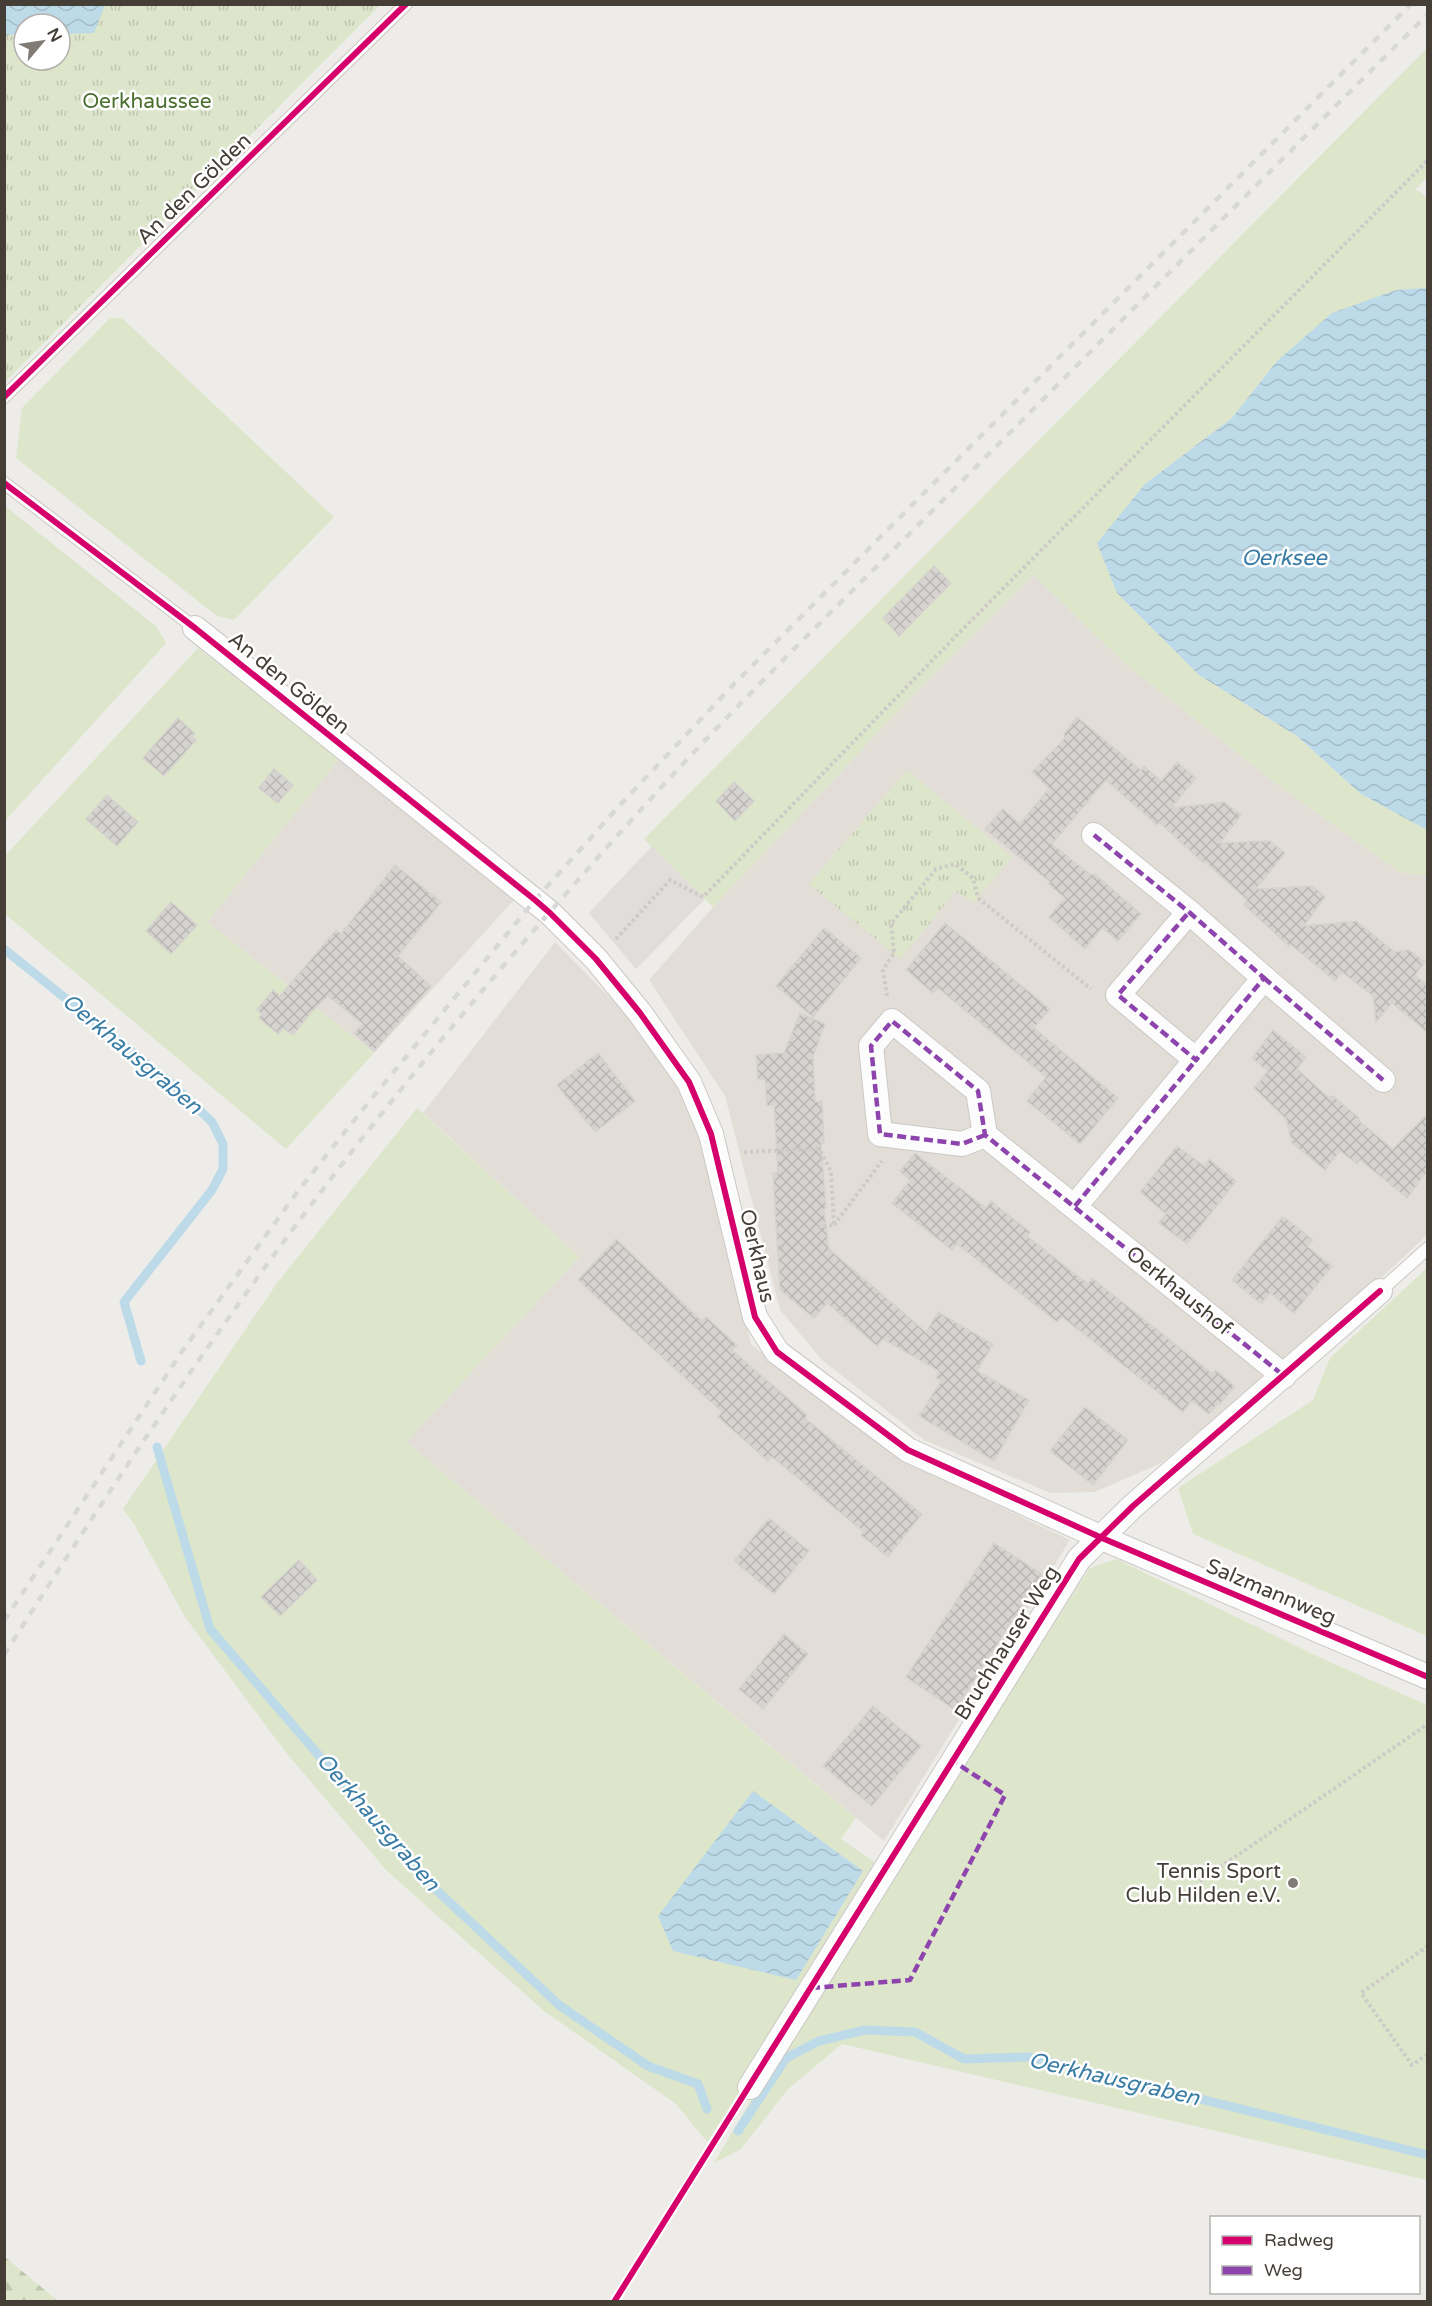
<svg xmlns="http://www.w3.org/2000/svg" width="1432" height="2306" font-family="'Varela Round',sans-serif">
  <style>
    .residential { fill: #e2ded7 }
    .green { fill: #dde6cb }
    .forest { fill: url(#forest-firs) }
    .park { fill: url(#park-tufts); fill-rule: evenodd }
    .parking { fill: #e0ddda }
    .water { fill: url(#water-waves) }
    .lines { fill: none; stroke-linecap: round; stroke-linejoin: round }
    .stream { stroke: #bddae9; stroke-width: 9 }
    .building { fill: url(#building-cross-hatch); stroke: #d6d3cf; stroke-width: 1.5 }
    .service-casing { stroke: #cbc8c5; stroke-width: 14 }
    .minor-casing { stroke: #cbc8c5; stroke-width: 26 }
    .path { stroke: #cdcac7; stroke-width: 4; stroke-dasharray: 3 3; stroke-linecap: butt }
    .service { stroke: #fcfcfc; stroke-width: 12 }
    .minor { stroke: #fcfcfc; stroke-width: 24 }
    .rail { stroke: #d9d8d8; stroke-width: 4.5; stroke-dasharray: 8 8; stroke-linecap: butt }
    .quiet { stroke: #8e44ad; stroke-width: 4.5; stroke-dasharray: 9 4.5; stroke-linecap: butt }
    .cycleway-casing { stroke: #fff; stroke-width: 10 }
    .cycleway { stroke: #d6006c; stroke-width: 6 }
    .poi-dot { fill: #807b75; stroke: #fff; stroke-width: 2 }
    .labels { text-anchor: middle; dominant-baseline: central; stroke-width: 5; stroke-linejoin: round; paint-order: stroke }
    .park-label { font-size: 21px; fill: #4b6f2f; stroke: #fff }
    .street-label { font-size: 21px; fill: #443e36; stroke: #fff }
    .poi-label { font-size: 21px; fill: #443e36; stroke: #fff; text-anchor: end }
    .water-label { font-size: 22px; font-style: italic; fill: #3a7da5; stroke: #fff }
  </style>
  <defs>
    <pattern id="forest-firs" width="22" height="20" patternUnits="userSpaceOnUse" patternTransform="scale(1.5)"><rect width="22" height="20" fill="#dde6cb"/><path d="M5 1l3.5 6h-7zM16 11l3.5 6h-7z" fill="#bfc6af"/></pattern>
    <pattern id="park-tufts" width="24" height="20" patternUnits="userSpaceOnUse" patternTransform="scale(1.5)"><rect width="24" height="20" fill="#dde6cb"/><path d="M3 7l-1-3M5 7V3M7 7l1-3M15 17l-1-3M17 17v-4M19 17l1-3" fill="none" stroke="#bfc6af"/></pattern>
    <pattern id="water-waves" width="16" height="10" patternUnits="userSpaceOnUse" patternTransform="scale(1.5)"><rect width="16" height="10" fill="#bddae9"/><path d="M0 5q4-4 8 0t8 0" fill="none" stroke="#a4bcc8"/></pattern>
    <pattern id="building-cross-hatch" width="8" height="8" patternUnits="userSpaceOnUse" patternTransform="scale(1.5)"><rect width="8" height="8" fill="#d6d4d0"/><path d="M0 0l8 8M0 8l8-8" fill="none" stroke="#b9b7b3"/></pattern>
  </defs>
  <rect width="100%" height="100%" fill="#eeece9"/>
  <g class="residential">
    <path d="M1034,575l88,86 148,118 129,93 28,4v359l-47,44 -219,184 -66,29 -44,1 -127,-53 -102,-80 -42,-50 -55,-214 -76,-116 64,-73 194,-205z"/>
    <path d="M339,759l176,140 -141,154 -167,-131z"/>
    <path d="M555,942l71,72 70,100 55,230 155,118 164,78 -186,301 -478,-399 173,-185 -156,-144z"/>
  </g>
  <g class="green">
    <path d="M1427,48v129l-12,13 6,2 6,6v91l-31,1 -119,71 -45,57 -87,66 -28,109 82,82 98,61 64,58 66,36v46l-28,-4 -129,-93 -148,-118 -88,-86 -127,127 -194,205 -69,-68z"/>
    <path d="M110,318h12l212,199 -100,103 -17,-4 -201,-158 6,-50z"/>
    <path d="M5,506l152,121 9,16 -161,178z"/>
    <path d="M198,648l141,111 -132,163 167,131 -88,96 -281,-235 -1,-57z"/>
    <path d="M417,1108l162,149 -173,185 450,376 -15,21 35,24 -124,210 -45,69 -31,-38 -132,-93 -158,-141 -102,-120 -99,-133 -51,-93 -11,-15 154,-226z"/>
    <path d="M1427,1268v368l-234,-102 -15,-46 135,-88 17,-42z"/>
    <path d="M1116,1559l205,99 106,47v475l-585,-136 -54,45 -47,60 -27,14 64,-109 312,-486z"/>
  </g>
  <path class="forest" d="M5,2257l53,44h-53z"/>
  <g class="park">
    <path d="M5,5h375l-375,377zM24,24h36v36h-36z"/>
    <path d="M907,770l105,87 -38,46 -18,-12 -56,68 -91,-75z"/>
  </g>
  <path class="parking" d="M652,846l53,53 -69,70 -47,-56z"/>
  <g class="water">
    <path d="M4,5l1,-1 100,1 -11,28 -34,1v-10h-36v11h-19z"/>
    <path d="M1425,288l3,1 -1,541 -66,-36 -64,-58 -98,-61 -82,-82 -20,-50 48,-59 87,-66 45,-57 55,-48 64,-23z"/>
    <path d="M753,1791l110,80 -67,109 -123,-29 -15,-35z"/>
  </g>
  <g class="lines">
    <g class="stream">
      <path d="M4,949l168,135 40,38 11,22v25l-11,21 -88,112 17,59"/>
      <path d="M157,1447l53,182 218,253 131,123 89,61 50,18 9,25"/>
      <path d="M738,2131l48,-73 33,-17 46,-11 50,2 49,27 66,-2 398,98"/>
    </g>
  </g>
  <g class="building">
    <path d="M934,566l17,17 -52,53 -16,-18z"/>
    <path d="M1077,717l64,53 3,-4 17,15 16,-19 19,16 -25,30 53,-6 17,13 -21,28 50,-2 15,12 -29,36 57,-3 12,11 -21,29 52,-5 39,31 14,-2 16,12 -10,13 13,11v47l-36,-30 -16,19 -3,-26 -31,-24 -7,9 -45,-37 -1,2 -45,-41 3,-5 -43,-39 -1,2 -44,-41 -2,3 -51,-45 -54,64 39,31 4,-1 46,40 -23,27 -16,-13 -17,21 -36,-32 16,-19 -17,-14 2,-2 -65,-53 18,-20 17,15 29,-36 -17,-16 33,-34 -1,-4z"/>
    <path d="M178,718l17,16 -3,3 4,3 -32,36 -21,-18z"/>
    <path d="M274,769l19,16 -15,18 -19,-15z"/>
    <path d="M734,782l20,19 -19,20 -19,-20z"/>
    <path d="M107,795l31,27 -21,24 -31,-27z"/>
    <path d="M395,865l46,37 -43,54 33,30 -57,65 -20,-18 9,-9 -35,-28 -16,15 -19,24 -10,-7 -5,6 -19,-16 3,-4 -5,-4 16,-20 7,6 56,-66 5,4z"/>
    <path d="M171,902l26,23 -26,29 -25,-23z"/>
    <path d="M945,923l105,86 -16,19 84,70 -38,46 -53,-43 19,-24 -108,-89 -5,5 -27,-23z"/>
    <path d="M824,928l37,30 -48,59 -37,-31z"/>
    <path d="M800,1013l25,11 -12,33 2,45 7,-1 2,42 -3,1 5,64 -2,1 5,40 97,83 12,-20 55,32 -16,27 52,29 -35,61 -75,-45 22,-35 -5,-3 3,-7 -56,-32 -6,7 -50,-43 -13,15 -34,-28 -7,-117h5l-4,-68 -7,1 -2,-27 -7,1 -2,-25 28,-2z"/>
    <path d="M1273,1030l33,27 -9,12 31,28 5,-1 12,10 14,12v3l34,28 35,-36v57l-21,28 -47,-38 -3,4 -17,-13 -15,19 -33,-27 -6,-24 -32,-31 14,-17 -16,-13z"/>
    <path d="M598,1053l37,48 -40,31 -38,-47z"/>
    <path d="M1177,1146l27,20 5,-7 27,22 -49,63 -28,-21 7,-9 -26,-22z"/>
    <path d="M915,1153l71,55 5,-7 39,31 -3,4 61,48 4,-6 121,96 2,-4 20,16 -15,18 -2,-1 -9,11 -18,-13 -8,11 -121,-95 -5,5 -100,-78 -5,6 -60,-47 18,-23 -10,-9z"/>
    <path d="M1283,1216l30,24 -6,6 25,20 -38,47 -24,-20 -9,11 -29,-24z"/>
    <path d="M616,1239l86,82 4,-4 31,28 -5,5 75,65 -2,3 117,96 -34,43 -27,-22 3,-3 -92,-75 -4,4 -50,-44 4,-5 -144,-132z"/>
    <path d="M1085,1407l43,33 -35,45 -43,-34z"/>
    <path d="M769,1518l40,33 -35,43 -40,-33z"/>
    <path d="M994,1543l48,31 -87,136 -49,-33z"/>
    <path d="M299,1560l18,20 -37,36 -19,-19z"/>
    <path d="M784,1634l24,20 -45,55 -24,-20z"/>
    <path d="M873,1706l48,40 -49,60 -49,-40z"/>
  </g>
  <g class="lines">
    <g class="service-casing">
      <g id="service">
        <path d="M4,397l402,-393"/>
        <path d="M4,483l191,145"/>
        <path d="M1380,1291l48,-43"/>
      </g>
    </g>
    <g class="minor-casing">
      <g id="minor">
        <path d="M195,628l355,285 46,46 44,54 49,69 22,52 44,183 22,35 131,98 194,88 326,139"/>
        <path d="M1094,835l95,77"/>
        <path d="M1189,912l75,66 -68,82 -78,-65z"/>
        <path d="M1264,978l119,102"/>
        <path d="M985,1135l-23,9 -82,-10 -9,-88 21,-25 86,70 7,44 299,241"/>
        <path d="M1075,1206l121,-146"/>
        <path d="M750,2087l329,-528 54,-53 247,-215"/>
      </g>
    </g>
    <g class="path">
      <path d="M616,939l54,-59 33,17 252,-260 473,-477"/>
      <path d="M887,996l-4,-26 11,-17 -3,-29 45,-55 19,-5 18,14 5,20 113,91"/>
      <path d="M744,1152l75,-3 12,22 3,54 -16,2"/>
      <path d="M834,1225l48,-64"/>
      <path d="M1200,1881l228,-157"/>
      <path d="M1428,1946l-67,47 51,72 16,-11"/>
    </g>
    <use href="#service" class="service"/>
    <use href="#minor" class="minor"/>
    <g class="rail">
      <path d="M4,1621l179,-271 115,-159 70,-88 167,-203 86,-96 113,-120 677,-680"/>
      <path d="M4,1655c125,-197 256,-392 403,-573 80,-99 164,-196 250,-290 96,-105 199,-204 299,-305 157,-158 314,-316 472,-473"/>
    </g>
    <g class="quiet">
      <path d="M1094,835l95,77"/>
      <path d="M1189,912l75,66 -68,82 -78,-65z"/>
      <path d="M1264,978l119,102"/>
      <path d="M985,1135l-23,9 -82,-10 -9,-88 21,-25 86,70 7,44 299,241"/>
      <path d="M1075,1206l121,-146"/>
      <path d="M811,1988l99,-8 95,-185 -52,-34"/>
    </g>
    <g class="cycleway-casing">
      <g id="cycleway">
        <path d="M4,397l402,-393"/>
        <path d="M4,483l191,145 340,272 15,13 46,46 44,54 49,69 22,52 44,183 22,35 131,98 194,88 326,139"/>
        <path d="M614,2302l465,-743 54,-53 247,-215"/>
      </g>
    </g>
    <use href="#cycleway" class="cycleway"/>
  </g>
  <circle class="poi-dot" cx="1293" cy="1883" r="6"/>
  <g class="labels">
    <g class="park-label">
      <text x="147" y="101">Oerkhaussee</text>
    </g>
    <g class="street-label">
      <text transform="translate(194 189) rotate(-44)">An den Gölden</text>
      <text transform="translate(289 683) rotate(39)">An den Gölden</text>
      <text transform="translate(757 1256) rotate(77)">Oerkhaus</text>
      <text transform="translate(1179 1291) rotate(39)">Oerkhaushof</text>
      <text transform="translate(1271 1592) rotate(23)">Salzmannweg</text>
      <text transform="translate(1007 1643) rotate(-58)">Bruchhauser Weg</text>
    </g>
    <g class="poi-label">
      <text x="1281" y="1871">Tennis Sport<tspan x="1281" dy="24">Club Hilden e.V.</tspan></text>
    </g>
    <g class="water-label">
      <text x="1284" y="558">Oerksee</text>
      <text transform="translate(132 1054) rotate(40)">Oerkhausgraben</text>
      <text transform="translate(378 1822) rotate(49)">Oerkhausgraben</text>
      <text transform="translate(1114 2079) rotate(13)">Oerkhausgraben</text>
    </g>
  </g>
  <rect width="1432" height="2306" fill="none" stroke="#443e36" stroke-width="12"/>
  <rect x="1210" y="2216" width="210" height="78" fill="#ffffff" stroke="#b4b2af" stroke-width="1.5"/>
  <rect x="1222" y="2236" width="30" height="9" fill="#d6006c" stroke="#b4b2af" stroke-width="1.5"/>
  <text x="1264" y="2246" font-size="18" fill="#443e36">Radweg</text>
  <rect x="1222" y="2266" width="30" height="9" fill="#8e44ad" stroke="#b4b2af" stroke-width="1.5"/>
  <text x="1264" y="2276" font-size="18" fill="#443e36">Weg</text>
  <g transform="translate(42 42) rotate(61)"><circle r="28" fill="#ffffff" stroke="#b4b2af" stroke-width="1.5"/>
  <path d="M0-4.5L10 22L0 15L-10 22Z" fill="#807b75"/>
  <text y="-9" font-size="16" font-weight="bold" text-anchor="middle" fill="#443e36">N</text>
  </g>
</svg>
